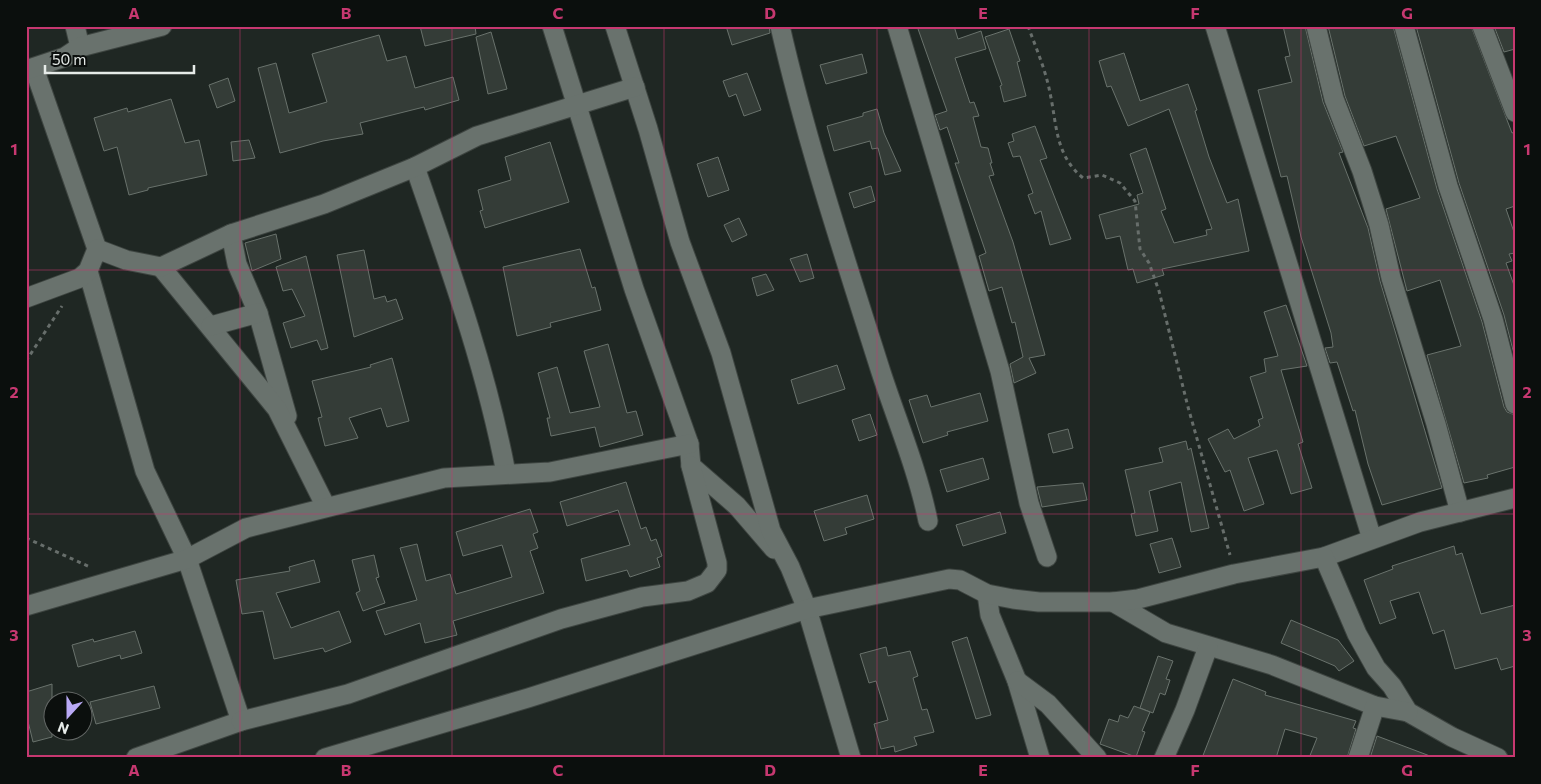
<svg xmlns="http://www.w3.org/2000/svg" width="1541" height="784" font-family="Commissioner,sans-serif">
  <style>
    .building { fill: #343c37; stroke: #69726c }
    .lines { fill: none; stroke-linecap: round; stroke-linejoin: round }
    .minor-casing { stroke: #3e4541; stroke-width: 21 }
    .path { stroke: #676e6b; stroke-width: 3; stroke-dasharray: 4 4; stroke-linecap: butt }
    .minor { stroke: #69726d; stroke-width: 19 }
    .grid { fill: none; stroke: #c73870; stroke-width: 1; stroke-opacity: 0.55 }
    .neatline { fill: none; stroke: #c73870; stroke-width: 2 }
    .grid-label { font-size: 16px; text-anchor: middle; font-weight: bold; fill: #c73870 }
  </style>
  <rect width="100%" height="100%" fill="#1f2723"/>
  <g class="building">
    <path d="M420,26h55l1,8 -51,12z"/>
    <path d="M726,26h43l1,7 -38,12z"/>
    <path d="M917,26h37l4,13 23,-8 5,18 -31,9 15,45 4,-1 5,14 -6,1 8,30 7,1 4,15h-2l4,12 -5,1 24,66 32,113 -16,3 7,15 -22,10 -4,-19 13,-7 -8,-35 -3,1 -10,-36 -13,4 -10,-35 7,-3 -31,-90h4l-12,-36 -7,3 -5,-15 12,-4z"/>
    <path d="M1283,26h22l18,76 20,50 -4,1 29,75 12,53 62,207 -60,17 -14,-41 -13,-54 -2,1 -16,-49 -7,1 -5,-15 8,-1 -2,-14 -30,-96 -14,-61 -6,1 -23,-87 34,-8 -7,-25 5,-1z"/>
    <path d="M1328,26h65l44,163 45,133 22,85 3,5 8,3v52l-28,8 1,3 -24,5 -37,-128 34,-9 -21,-66 -33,11 -21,-82 34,-11 -24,-62 -32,10 -19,-50z"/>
    <path d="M1416,26h55l41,107 3,-1v74l-9,3 9,26v18l-6,1 3,7 -6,2 9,25v70l-11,-43 -45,-132z"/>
    <path d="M1494,26h21v23l-11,3z"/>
    <path d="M1009,29l11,32 -3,1 9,34 -22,6 -4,-16 2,-1 -17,-48z"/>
    <path d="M491,32l16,57 -19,5 -12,-57z"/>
    <path d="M379,35l8,26 19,-5 9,32 38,-11 6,23 -34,10 -1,-3 -64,16 3,11 -40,7 -43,12 -22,-85 18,-5 13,50 38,-11 -15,-48z"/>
    <path d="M1124,53l16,48 48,-17 9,26 -2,1 14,46 18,46 11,-4 11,52 -87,18 2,6 -27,8 -4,-14 -5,1 -8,-34 -14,3 -7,-24 40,-11 -2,-9 6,-2 -13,-39 16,-6 20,61 -5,2 13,32 33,-8 -1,-5 6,-1 -43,-120 -41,17 -17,-40 -4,1 -8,-26z"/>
    <path d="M862,54l5,19 -41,11 -6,-19z"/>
    <path d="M747,73l14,37 -17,6 -8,-22 -7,3 -6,-16z"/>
    <path d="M228,78l7,23 -18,7 -8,-23z"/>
    <path d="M171,99l14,44 14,-3 8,35 -59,13v2l-19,5 -12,-48 -13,4 -10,-33 33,-10 1,4z"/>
    <path d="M877,109l7,24 17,38 -16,4 -7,-27 -6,1 -2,-8 -36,10 -7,-25 36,-10v-3z"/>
    <path d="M1035,126l12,32 -7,2 31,79 -21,6 -9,-34 -6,3 -7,-19 5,-2 -13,-37 -7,1 -5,-14 6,-2 -2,-7z"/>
    <path d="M249,140l6,18 -22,3 -2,-19z"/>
    <path d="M550,142l19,60 -84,26 -5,-17 3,-1 -5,-20 33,-10 -6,-23z"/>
    <path d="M718,157l11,33 -21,7 -11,-33z"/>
    <path d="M871,186l4,15 -21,7 -5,-15z"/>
    <path d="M739,218l8,17 -15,7 -8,-17z"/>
    <path d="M276,234l5,25 -29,12 -7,-28z"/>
    <path d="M580,249l12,39 3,-1 6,23 -51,13 1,4 -34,9 -14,-69z"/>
    <path d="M364,250l10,49 11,-3 2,6 9,-3 7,20 -49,18 -17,-82z"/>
    <path d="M807,254l7,24 -14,4 -10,-23z"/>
    <path d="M306,256l22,92 -7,2 -4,-10 -26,8 -8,-25 22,-7 -13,-27 -9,2 -7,-24z"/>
    <path d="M766,274l8,16 -17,6 -5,-18z"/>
    <path d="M1286,305l21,61 -26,4 22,72 -5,2 14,44 -21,6 -14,-44 -29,8 16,46 -20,7 -14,-41 -5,2 -17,-33 20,-10 6,10 26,-13 -2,-6 5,-2 -13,-41 16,-5 -2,-13 14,-3 -14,-44z"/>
    <path d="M608,344l19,69 9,-2 7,24 -43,12 -5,-20 -44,9 -4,-18h3l-12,-45 19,-6 13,46 30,-6 -16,-56z"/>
    <path d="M392,358l17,63 -22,6 -6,-19 -32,10 9,20 -33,8 -7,-28 4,-1 -10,-36 59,-14 -1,-2z"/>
    <path d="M837,365l8,24 -47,15 -7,-24z"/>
    <path d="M980,393l8,28 -41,11 1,3 -25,8 -14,-43 18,-5 4,12z"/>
    <path d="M870,414l7,21 -18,6 -7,-21z"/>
    <path d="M1068,429l5,19 -20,5 -5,-19z"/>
    <path d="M1186,441l2,9 3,-2 18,80 -18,4 -10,-50 -32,9 9,40 -22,5 -5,-22 4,-1 -10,-43 38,-8 -4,-14z"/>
    <path d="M983,458l6,21 -42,13 -7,-22z"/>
    <path d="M626,482l15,47 5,-2 5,14 5,-2 6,17 -5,2 3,9 -30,10 -3,-7 -41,11 -5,-22 49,-14 -12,-35 -51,16 -7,-24z"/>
    <path d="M1083,483l4,17 -45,7 -5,-20z"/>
    <path d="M867,495l7,24 -29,9 2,6 -23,7 -10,-30z"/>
    <path d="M530,509l8,23 -5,2 5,14 -8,3 14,42 -91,28 4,14 -32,8 -5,-20 -35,12 -9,-24 41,-11 -17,-52 17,-4 9,37 24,-7 6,20 14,-4 42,-13 -10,-32 -39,11 -7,-24z"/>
    <path d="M1000,512l6,21 -43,13 -7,-21z"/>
    <path d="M1172,538l9,29 -22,6 -9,-29z"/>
    <path d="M1454,546l2,9 6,-2 19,61 34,-9v61l-14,4 -4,-12 -42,11 -11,-39 -11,4 -14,-42 -29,9 6,17 -16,6 -16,-44 29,-11 -1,-3z"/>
    <path d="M374,555l5,22 -3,1 9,25 -22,8 -7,-18 4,-2 -8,-31z"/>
    <path d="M314,560l6,22 -44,11 15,35 48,-17 12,31 -26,10 -2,-4 -49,11 -11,-48 -21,3 -6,-34 54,-9 -1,-4z"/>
    <path d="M1291,620l47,20 16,21 -15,10 -4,-5 -54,-23z"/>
    <path d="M135,631l7,22 -21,6 -1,-4 -42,12 -6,-22 21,-6 1,3z"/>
    <path d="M967,637l24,78 -15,4 -24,-77z"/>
    <path d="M886,647l2,9 22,-5 8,25 -5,2 9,32 5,-1 7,23 -20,5 3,8 -22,7 -1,-6 -13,3 -7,-25 14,-4 -12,-39 -7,2 -9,-29z"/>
    <path d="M1158,656l15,5 -7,18 4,1 -5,15 -5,-2 -7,20 -13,-5z"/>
    <path d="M1233,679l33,13 -1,3 91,26 -3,7 3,1 -9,29h-38l8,-20 -32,-9 -9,29h-74z"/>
    <path d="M52,684v53l-19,5 -7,-29v-21z"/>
    <path d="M154,686l6,22 -64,16 -6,-22z"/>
    <path d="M1134,706l16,6 -8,19 3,1 -9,25 -36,-13 9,-25 9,3 2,-7 8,3z"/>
    <path d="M1377,736l53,20v2h-60z"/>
  </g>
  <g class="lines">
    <g class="minor-casing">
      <g id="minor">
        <path d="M75,26l5,21"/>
        <path d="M552,26l82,263 55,155 2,22 46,40 37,43"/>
        <path d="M615,26l33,103 32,113 41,111 50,178 19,36 17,42 44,149"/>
        <path d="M780,26c27,118 65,232 101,346 16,49 37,99 47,149"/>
        <path d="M897,26l103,345 29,132 18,54"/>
        <path d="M1215,26l157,513"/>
        <path d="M1316,26l18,73 28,72 17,54 12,53 45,146 24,88"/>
        <path d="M1404,26l44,160 45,133 22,85"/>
        <path d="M1482,26l33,86"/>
        <path d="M34,68l63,181"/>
        <path d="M26,70l39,-13 15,-10 82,-21"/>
        <path d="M415,167c35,101 71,201 91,306"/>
        <path d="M231,234l6,30 21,49 29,103"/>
        <path d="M161,267l116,142 49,98"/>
        <path d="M88,271l57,200 42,88 54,162 -105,37"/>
        <path d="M26,298l54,-20 8,-7 9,-22 29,11 35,7 70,-33 93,-30 91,-37 62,-31 158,-49"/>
        <path d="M211,326l47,-13"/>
        <path d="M1324,557l96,-35 95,-24"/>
        <path d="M987,594l3,21 27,66 23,77"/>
        <path d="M1113,602l53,31 106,32 103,41"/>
        <path d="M26,606l161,-47 59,-31 198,-50 106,-6 139,-28"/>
        <path d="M1017,681l31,23 49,54"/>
        <path d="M241,721l107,-27 213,-75 81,-22 46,-6 19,-8 10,-13v-7l-26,-97"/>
        <path d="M325,758l203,-60 279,-89 142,-30 11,1 27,14 26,5 26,3h74l25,-3 96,-25 90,-17 33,77 19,34 16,18 16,26 44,25 46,21"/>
        <path d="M1164,758l21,-48 23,-63"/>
        <path d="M1358,758l17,-52 33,6"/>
      </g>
    </g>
    <g class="path">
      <path d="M1028,26c8,22 18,45 22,67 7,32 5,62 33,85l19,-3 18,8 15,18 5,48 9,14 10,28 29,116 42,148"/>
      <path d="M26,361l36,-55"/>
      <path d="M26,538l64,29"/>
    </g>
    <use href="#minor" class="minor"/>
  </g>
  <path class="grid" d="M240,26v732M452,26v732M664,26v732M877,26v732M1089,26v732M1301,26v732M26,270h1489M26,514h1489"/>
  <rect width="1541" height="784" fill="none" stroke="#0b0f0d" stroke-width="55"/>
  <g transform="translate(68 716) rotate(201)"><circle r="24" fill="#0b0f0d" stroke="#636765"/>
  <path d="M0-4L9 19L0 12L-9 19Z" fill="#baaaf6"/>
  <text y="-8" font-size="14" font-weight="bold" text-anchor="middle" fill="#e6ebe8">N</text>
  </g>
  <path d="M45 65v8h149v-8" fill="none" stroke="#e6ebe8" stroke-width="2.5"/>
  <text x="52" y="65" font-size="15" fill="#e6ebe8" stroke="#0b0f0d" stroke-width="4" paint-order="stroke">50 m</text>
  <rect x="28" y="28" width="1486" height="728" class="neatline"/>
  <g class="grid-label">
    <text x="134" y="19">A</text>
    <text x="346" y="19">B</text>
    <text x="558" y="19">C</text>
    <text x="770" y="19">D</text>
    <text x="983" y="19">E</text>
    <text x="1195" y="19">F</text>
    <text x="1407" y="19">G</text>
    <text x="14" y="155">1</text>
    <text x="1527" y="155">1</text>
    <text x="14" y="398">2</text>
    <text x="1527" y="398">2</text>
    <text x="14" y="641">3</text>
    <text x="1527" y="641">3</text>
    <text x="134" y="776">A</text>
    <text x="346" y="776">B</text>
    <text x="558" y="776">C</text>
    <text x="770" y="776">D</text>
    <text x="983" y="776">E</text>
    <text x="1195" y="776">F</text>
    <text x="1407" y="776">G</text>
  </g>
</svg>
